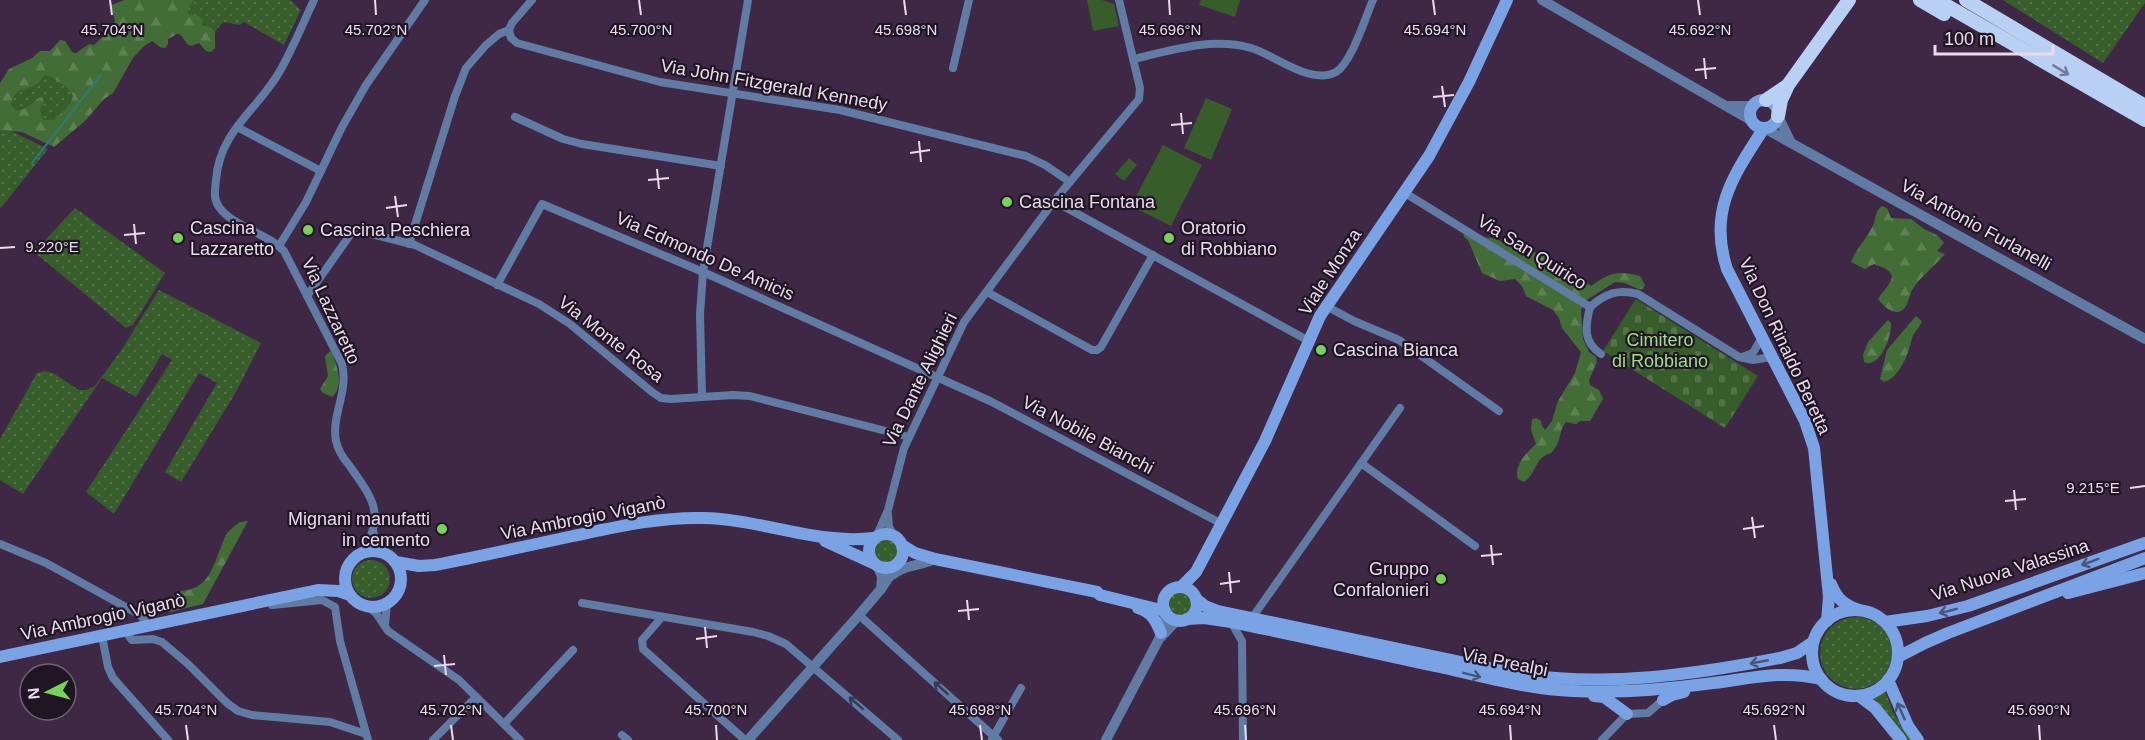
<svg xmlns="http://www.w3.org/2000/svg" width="2145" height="740" font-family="Arial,sans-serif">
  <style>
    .grass { fill: url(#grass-dots) }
    .forest { fill: url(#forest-firs); fill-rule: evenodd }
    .cemetery { fill: url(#cemetery-stones) }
    .green { fill: #365d2a }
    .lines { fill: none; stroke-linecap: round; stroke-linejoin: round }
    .stream { stroke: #2b7c7f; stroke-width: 2 }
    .minor { stroke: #607ba4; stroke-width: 8 }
    .tertiary { stroke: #607ba4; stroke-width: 10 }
    .secondary { stroke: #79a3e4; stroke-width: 12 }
    .trunk { stroke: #b8d0f3; stroke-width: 14 }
    .oneway { stroke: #747c95 }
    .oneway2 { stroke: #48557a }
    .oneway3 { stroke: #363950 }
    .ticks { fill: none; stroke: #e9daed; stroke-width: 2 }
    .poi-dot { fill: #77d259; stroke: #201623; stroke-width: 2 }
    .labels { text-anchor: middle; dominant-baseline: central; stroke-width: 4.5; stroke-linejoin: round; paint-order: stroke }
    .street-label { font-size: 18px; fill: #e9daed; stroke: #201623 }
    .poi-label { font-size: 18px; fill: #e9daed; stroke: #201623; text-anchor: start }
    .park-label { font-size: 18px; fill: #9edc8b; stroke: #201623 }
    .ticks-label { font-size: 15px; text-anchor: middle; fill: #e9daed; stroke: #201623; stroke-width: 4.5; stroke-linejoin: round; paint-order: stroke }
  </style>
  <defs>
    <pattern id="grass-dots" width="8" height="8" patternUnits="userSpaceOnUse" patternTransform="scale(1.5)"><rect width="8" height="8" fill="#365d2a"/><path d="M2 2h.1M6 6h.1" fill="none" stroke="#537449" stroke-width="1.8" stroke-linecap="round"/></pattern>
    <pattern id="forest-firs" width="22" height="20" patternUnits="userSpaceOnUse" patternTransform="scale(1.5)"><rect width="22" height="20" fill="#436d36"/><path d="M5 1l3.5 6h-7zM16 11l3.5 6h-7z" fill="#5e8153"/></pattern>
    <pattern id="cemetery-stones" width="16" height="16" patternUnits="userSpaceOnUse" patternTransform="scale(1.5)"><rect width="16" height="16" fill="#365d2a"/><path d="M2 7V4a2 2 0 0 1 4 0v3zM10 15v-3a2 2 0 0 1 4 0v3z" fill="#537449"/></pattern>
  </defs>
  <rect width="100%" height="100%" fill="#3f2846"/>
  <g class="grass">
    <path d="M194,0h96l11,10 -17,35 -40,-23 -4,3 -17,-3 -8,10 -3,-4 -4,-1 -19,-13 -1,-5z"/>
    <path d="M2003,0h142v3l-42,60z"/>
    <path d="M45,75c9,2 24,13 28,21 -1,7 -14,20 -20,24h-10l-3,-11 -5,-9c-7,5 -12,13 -21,9l-3,-5c6,-17 10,-12 23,-18 5,-2 8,-7 11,-11z"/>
    <path d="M0,130l11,1 37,18 -48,60z"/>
    <path d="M75,208l90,65 -32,52 -7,3 -92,-76z"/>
    <path d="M159,290l102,53 -25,49 -55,90 -16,-10 52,-89 -18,-10 -85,141 -28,-22 86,-132 -10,-6 -26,43 -34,-19 -79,116 -23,-14v-41l37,-66 8,-2 8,2 26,17h7l9,-4 25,-34z"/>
    <circle cx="886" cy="551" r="13"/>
    <circle cx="371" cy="579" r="19"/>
    <circle cx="1180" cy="604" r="13"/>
    <circle cx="1856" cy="653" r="36"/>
    <path d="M1884,688l9,24 19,28h-6l-29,-39 -5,-4z"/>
  </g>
  <g class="forest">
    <path d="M125,0h69l-6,9 1,5 10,2 3,3 1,6 9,3 3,4v16l-4,4 -5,-1 -7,-8 -8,3 -4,-2 -6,-9 -4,-1 -9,5v5l-3,4 -5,-1 -8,-6 -9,6 -10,11 -20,35 -9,6 -19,22 -31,26 -32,-15 -22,-2v-47l9,-14 23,-11 8,-7h10l10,-11 5,1 7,11 4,1 13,-9 5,1 16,-15 5,-9 -4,-16zM45,75c9,2 24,13 28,21 -1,7 -14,20 -20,24h-10l-3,-11 4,-8 -2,-4c-11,3 -17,17 -28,12l-3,-5c6,-17 10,-12 23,-18 5,-2 8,-7 11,-11z"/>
    <path d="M1882,206l5,2 4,10 20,1 13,10 13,6 7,8 -7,8 8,3c-10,12 -25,23 -33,36 -2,4 -3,9 -5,14 -8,16 -21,5 -29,-5 13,-19 25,-25 -4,-35l-9,5 -14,-7c5,-14 17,-24 23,-39 2,-7 2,-13 8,-17z"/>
    <path d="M1466,228l5,1 9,9c21,-3 28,12 37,11 4,0 6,-3 9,-4l12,10 6,-1c9,22 10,11 27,17 7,3 14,11 20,15 18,-13 27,-16 49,-10l5,9 -2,4h-5l-13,-6 -10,-1 -30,19 -4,9 2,29 6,13 7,5 1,5 -8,18 1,5 9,5 4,9 -13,22h-10l-4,3 -10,-2c-7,8 -5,18 -11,26 -3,6 -6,5 -11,8 -9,6 -10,20 -20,26l-6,-3c-5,-13 9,-27 18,-35l-5,-14 1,-11 5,-1 4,3 1,5 3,4 7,-9 6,-20 17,-28 6,-21 -19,-24 -3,-10 -6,-8 -27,-14 -4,-10 -7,-7 -15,2 -18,-8 -14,-33 -4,-3 -1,-5z"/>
    <path d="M1916,316l6,5c-2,6 -8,11 -10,17 -3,14 -12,40 -28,44l-4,-3 7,-29z"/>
    <path d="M1888,320l3,3c1,13 -11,46 -27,39l-1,-7 5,-13z"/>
    <path d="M330,351l2,2c5,13 13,33 0,44l-9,-4 -3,-4 8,-13 -3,-20z"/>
    <path d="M248,521l-45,83 -33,8 -18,-1 -2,-3 23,-10 8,-7c32,-2 33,-32 45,-56 3,-5 9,-9 14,-13z"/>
  </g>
  <path class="cemetery" d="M1636,299l122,77 -33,52 -122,-77z"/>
  <g class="green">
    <path d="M1087,0h15l12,4 5,22 -26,5z"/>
    <path d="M1201,0h39l-5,17 -36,-12z"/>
    <path d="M1206,98l26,11 -21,51 -27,-12z"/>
    <path d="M1163,145l39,20 -31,61 -40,-20z"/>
    <path d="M1129,158l8,7 -13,16 -9,-7z"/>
  </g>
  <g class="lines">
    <path class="stream" d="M32,163l69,-88"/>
    <g class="minor">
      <path d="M314,0c-11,23 -21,48 -34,71 -23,40 -60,59 -64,109 -1,9 -3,19 3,27 13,19 48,26 65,44l58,113c7,28 -11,51 -6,77 2,10 7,17 13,24 23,33 37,48 14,87"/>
      <path d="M509,30l2,8 6,5 143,39 180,28 186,46 19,9 25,17"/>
      <path d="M509,30l3,-7 20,-23"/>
      <path d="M1134,59c38,-9 78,-22 117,-11 24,7 60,38 85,24 16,-10 29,-54 37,-72"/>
      <path d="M953,68l16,-68"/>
      <path d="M515,117l48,22 19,5 139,22"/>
      <path d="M237,127l84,44"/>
      <path d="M1405,193l185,114"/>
      <path d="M1054,201l255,140"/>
      <path d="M409,244l46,-148 11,-28 20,-23 13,-11 10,-4"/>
      <path d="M279,246l27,-44 36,-75 24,-42 59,-85"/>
      <path d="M497,285l45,-81 161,68 287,129 232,123"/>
      <path d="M987,292l105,58h5l4,-3 52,-92"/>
      <path d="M307,296l43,-61 4,-4h6l55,14 124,59 31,20 82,68 9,6 10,1 62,-4 17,1 159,41"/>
      <path d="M1326,306l28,15 45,19 100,71"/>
      <path d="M1590,307c16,-14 28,-18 48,-13l101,63 14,3 18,-3"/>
      <path d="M1590,307c-5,20 -7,35 11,47"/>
      <path d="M1742,357l11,-4 9,-16"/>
      <path d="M702,397l-2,-83 3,-42 45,-272"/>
      <path d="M1361,463l114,83"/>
      <path d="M888,514l1,13 5,9"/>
      <path d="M373,530l2,10 7,12"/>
      <path d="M876,537l12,-27 16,-62 60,-126 90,-121 85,-102 1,-11 -21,-88"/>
      <path d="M0,544l46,19 94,52 9,11"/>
      <path d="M582,603l171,29 15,4 18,8 112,96"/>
      <path d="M272,605l50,-5 13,7 5,34 28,99"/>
      <path d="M367,606l9,7 12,18 71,49 61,60"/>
      <path d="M859,615l139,125"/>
      <path d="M662,617l-20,23 1,9 102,91"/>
      <path d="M1252,618l148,-210"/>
      <path d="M1231,622l11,19 1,99"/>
      <path d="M385,624l2,-20"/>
      <path d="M125,631l7,9 21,-1 9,3 26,22 39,39 11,8 14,4 78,7 36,12"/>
      <path d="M102,636l6,31 5,11 55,62"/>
      <path d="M504,724l69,-74"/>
      <path d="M622,735l6,5"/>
      <path d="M992,739l29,-51"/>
      <path d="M433,740l43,-43"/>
      <path d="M1602,740l25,-26 21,-1 15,-13"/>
    </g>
    <g class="tertiary">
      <path d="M1542,0l210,121"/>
      <path d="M1730,106h22"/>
      <path d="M1778,116l12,25"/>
      <path d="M1764,128l381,211"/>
      <path d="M878,567l4,10 -1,12"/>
      <path d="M892,575c14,-11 28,-9 43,-16"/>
      <path d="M1162,636l15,-16"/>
      <path d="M748,740l111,-125 22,-26 16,-24"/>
      <path d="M1106,740l53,-101 7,-26"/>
    </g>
    <g class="secondary">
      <circle cx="1764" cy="114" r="14"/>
      <path d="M1764,128c-31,48 -56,83 -37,141l78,152 9,27 15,149 -2,24"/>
      <circle cx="886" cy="551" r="17"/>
      <path d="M825,541l48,22"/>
      <path d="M902,545l13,8 20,6 162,33 3,3 65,16"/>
      <circle cx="373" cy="579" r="28"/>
      <path d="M396,562l23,4 16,-1c46,-9 92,-19 138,-29 43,-9 86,-19 130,-18 58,1 113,27 171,20"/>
      <path d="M1831,584c6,15 13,21 28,26"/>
      <path d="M1181,587l15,-15 69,-131 55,-125 109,-160 40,-74 38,-82"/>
      <circle cx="1180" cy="604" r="17"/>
      <path d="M2068,593l77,-20"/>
      <path d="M1196,599l9,7 13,5 300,63c89,13 175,1 262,-16l17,-5 16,-11"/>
      <path d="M1138,608c14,4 18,13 23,25"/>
      <circle cx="1855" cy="653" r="43"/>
      <path d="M1187,619l17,-1 27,4c70,14 139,30 209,45 44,10 88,22 133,24 44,2 88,-1 132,-7 41,-4 74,-15 116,-5"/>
      <path d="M1885,622l42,-6 41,-10 177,-63"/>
      <path d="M0,657l318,-67 20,1 12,4"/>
      <path d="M1898,657l27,-14 23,-10 197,-75"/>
      <path d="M1888,680l20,46 10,14"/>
      <path d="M1594,696l10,1 23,17"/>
      <path d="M1859,696l16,12 26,32"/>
      <path d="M1663,700l9,-5 12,-3"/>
    </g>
    <g class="trunk">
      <path d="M1920,0l24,14"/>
      <path d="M1937,0l208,120"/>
      <path d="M1966,0l179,106"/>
      <path d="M1766,100l21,-14"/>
      <path d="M1778,116l3,-16 7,-15 61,-85"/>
    </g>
  </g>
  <defs><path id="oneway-shaft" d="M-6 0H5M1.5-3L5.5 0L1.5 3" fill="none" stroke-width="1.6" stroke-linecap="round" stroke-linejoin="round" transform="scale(1.5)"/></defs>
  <use class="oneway" href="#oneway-shaft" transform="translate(2061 70) rotate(31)"/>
  <g class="oneway2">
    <use href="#oneway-shaft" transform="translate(2090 562) rotate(160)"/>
    <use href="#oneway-shaft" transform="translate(1948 611) rotate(166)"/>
    <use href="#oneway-shaft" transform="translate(1759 662) rotate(169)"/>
    <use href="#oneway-shaft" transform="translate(1472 675) rotate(14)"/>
    <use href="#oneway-shaft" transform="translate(1901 711) rotate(-114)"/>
  </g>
  <g class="oneway3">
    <use href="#oneway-shaft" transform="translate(941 688) rotate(-138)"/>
    <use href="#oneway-shaft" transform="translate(856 703) rotate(-139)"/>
  </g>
  <path class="ticks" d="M110,0l2,15M375,0l1,15M639,0l2,15M904,0l2,15M1169,0l1,15M1433,0l2,15M1698,0l2,15M1704,58l2,21M1695,70l21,-2M1442,86l3,21M1433,97l21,-2M1181,113l2,21M1171,125l21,-2M919,141l2,21M910,153l20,-3M657,169l2,20M648,180l21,-2M395,196l3,21M386,208l21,-3M134,224l2,20M124,235l21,-2M0,248l15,-1M2130,488l15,-2M2014,490l2,20M2005,501l21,-2M1752,517l3,21M1743,529l21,-3M1491,545l2,20M1481,556l21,-2M1229,572l2,21M1220,584l20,-3M967,600l2,20M958,611l21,-2M705,627l2,21M696,639l21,-3M444,655l2,20M434,666l21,-2M186,725l2,15M451,725l2,15M716,725l1,15M980,725l2,15M1245,725l1,15M1510,725l1,15M1774,725l2,15M2039,725l1,15"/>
  <g class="poi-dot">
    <circle cx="1007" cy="202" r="6"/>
    <circle cx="308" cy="230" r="6"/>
    <circle cx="178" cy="238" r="6"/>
    <circle cx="1169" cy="238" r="6"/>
    <circle cx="1321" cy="350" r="6"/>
    <circle cx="442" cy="529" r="6"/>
    <circle cx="1441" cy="579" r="6"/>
  </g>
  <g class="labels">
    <g class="street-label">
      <text transform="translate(774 85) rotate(10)">Via John Fitzgerald Kennedy</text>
      <text transform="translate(1976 225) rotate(29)">Via Antonio Furlanelli</text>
      <text transform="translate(1532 252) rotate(32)">Via San Quirico</text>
      <text transform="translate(705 256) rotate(24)">Via Edmondo De Amicis</text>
      <text transform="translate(1330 272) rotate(-57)">Viale Monza</text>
      <text transform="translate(331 311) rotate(65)">Via Lazzaretto</text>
      <text transform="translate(611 339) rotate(38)">Via Monte Rosa</text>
      <text transform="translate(1785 346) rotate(65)">Via Don Rinaldo Beretta</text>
      <text transform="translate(920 380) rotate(-64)">Via Dante Alighieri</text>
      <text transform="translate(1088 435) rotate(28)">Via Nobile Bianchi</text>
      <text transform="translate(583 518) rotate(-11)">Via Ambrogio Viganò</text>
      <text transform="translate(2010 570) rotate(-18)">Via Nuova Valassina</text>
      <text transform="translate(103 617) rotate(-12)">Via Ambrogio Viganò</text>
      <text transform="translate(1505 662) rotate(11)">Via Prealpi</text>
    </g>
    <g class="poi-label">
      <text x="1019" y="202">Cascina Fontana</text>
      <text x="190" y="228">Cascina<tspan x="190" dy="21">Lazzaretto</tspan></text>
      <text x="1181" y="228">Oratorio<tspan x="1181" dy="21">di Robbiano</tspan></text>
      <text x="320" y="230">Cascina Peschiera</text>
      <text x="1333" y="350">Cascina Bianca</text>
      <text x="430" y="519" text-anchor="end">Mignani manufatti<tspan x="430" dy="21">in cemento</tspan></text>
      <text x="1429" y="569" text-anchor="end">Gruppo<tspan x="1429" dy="21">Confalonieri</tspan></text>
    </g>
    <g class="park-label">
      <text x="1660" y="340">Cimitero<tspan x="1660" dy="21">di Robbiano</tspan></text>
    </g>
  </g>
  <g class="ticks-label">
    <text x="112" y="35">45.704°N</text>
    <text x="376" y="35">45.702°N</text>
    <text x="641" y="35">45.700°N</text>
    <text x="906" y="35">45.698°N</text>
    <text x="1170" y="35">45.696°N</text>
    <text x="1435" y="35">45.694°N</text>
    <text x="1700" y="35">45.692°N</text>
    <text x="52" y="252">9.220°E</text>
    <text x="2093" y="493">9.215°E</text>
    <text x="186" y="715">45.704°N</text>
    <text x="451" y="715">45.702°N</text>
    <text x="716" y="715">45.700°N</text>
    <text x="980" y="715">45.698°N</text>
    <text x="1245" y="715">45.696°N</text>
    <text x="1510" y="715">45.694°N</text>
    <text x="1774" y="715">45.692°N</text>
    <text x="2039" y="715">45.690°N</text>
  </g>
  <g transform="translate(48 692) rotate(264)"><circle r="28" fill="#201623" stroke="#706474" stroke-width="1.5"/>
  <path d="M0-4.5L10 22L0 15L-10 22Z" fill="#77d259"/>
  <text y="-9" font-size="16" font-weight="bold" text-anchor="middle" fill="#e9daed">N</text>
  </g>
  <path d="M1935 45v9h118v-9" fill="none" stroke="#e9daed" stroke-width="3"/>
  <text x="1944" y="45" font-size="18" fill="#e9daed" stroke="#201623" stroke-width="4.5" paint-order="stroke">100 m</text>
</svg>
